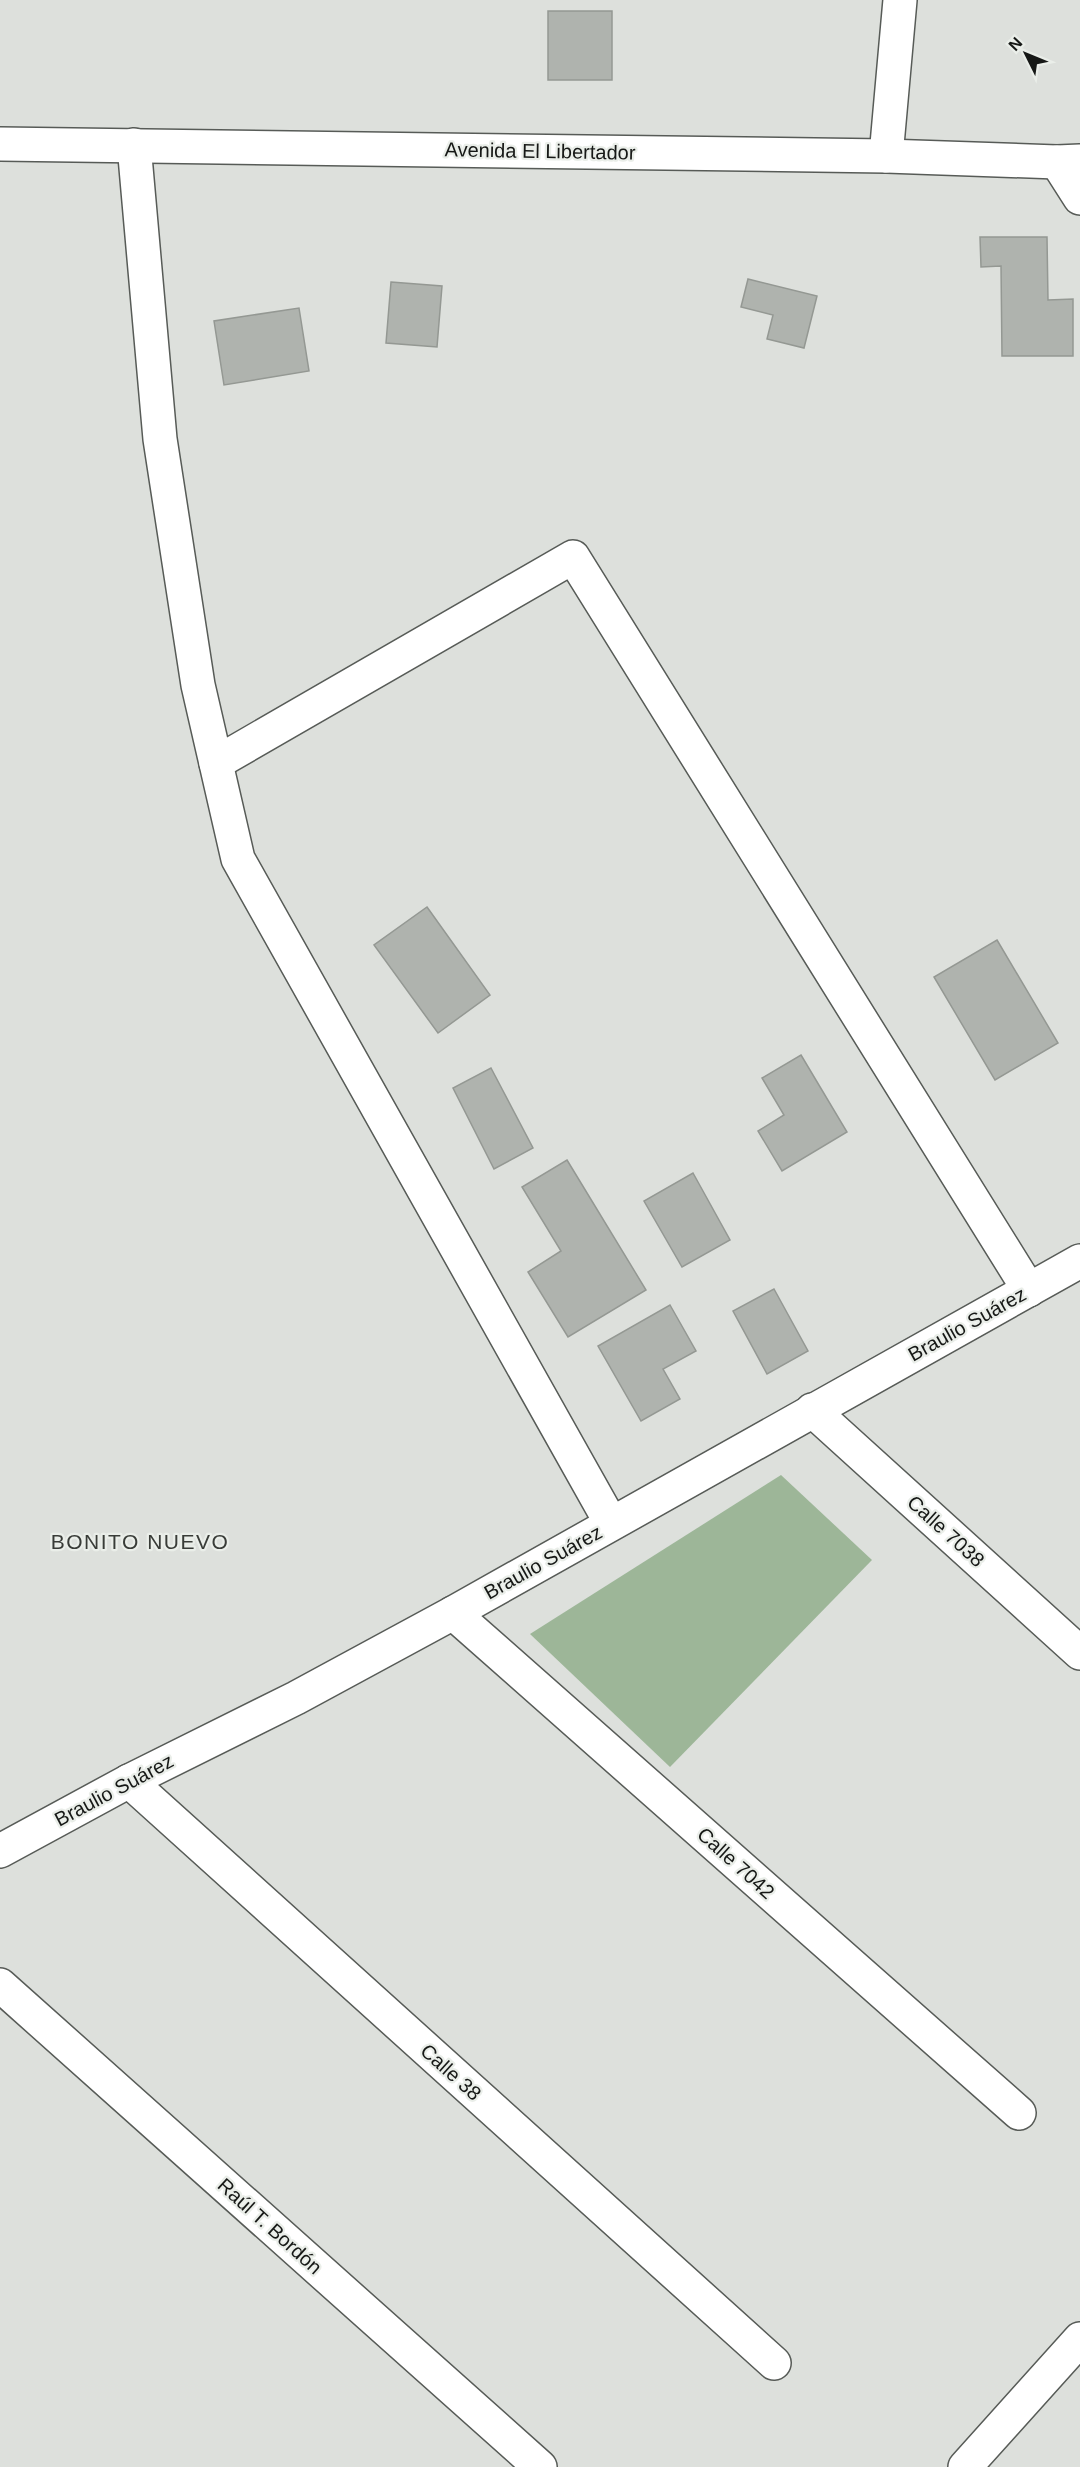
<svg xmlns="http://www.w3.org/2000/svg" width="1080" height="2467" font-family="Arial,sans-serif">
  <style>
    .green { fill: #9db698 }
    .building { fill: #afb3ae; stroke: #949893; stroke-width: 1.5 }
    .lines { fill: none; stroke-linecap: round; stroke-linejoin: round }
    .minor-casing { stroke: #575b57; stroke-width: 36 }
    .secondary-casing { stroke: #575b57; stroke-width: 36 }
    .minor { stroke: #fff; stroke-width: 33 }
    .secondary { stroke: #fff; stroke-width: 33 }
    .labels { text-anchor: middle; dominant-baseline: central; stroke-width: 4.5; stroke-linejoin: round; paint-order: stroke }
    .street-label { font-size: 20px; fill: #161816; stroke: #eaeee9 }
    .neighbourhood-label { font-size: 21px; letter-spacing: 1.5px; fill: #393c38; stroke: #eaeee9 }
  </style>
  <rect width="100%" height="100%" fill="#dde0dc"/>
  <path class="green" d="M781,1475l91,85 -202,207 -140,-133z"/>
  <g class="building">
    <rect x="548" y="11" width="64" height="69"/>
    <path d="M980,237h67l1,63 25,-1v57h-71l-1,-90 -20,1z"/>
    <path d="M748,279l69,17 -13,52 -37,-9 6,-24 -32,-8z"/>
    <path d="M391,282l51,4 -5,61 -51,-4z"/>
    <path d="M299,308l10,63 -85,14 -10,-64z"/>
    <path d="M427,907l63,88 -52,38 -64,-88z"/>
    <path d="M997,940l61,103 -63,37 -61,-103z"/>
    <path d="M801,1055l46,77 -65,39 -24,-40 26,-16 -22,-37z"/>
    <path d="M491,1068l42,80 -39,21 -41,-81z"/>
    <path d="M567,1160l79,130 -78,47 -40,-65 33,-21 -39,-64z"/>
    <path d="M693,1173l37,67 -48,27 -38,-66z"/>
    <path d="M774,1289l34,62 -41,23 -34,-63z"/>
    <path d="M670,1305l26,46 -33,18 17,30 -39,22 -43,-75z"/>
  </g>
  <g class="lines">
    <g class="minor-casing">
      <g id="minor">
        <path d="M134,145l26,294 38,246 40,174 373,664"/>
        <path d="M216,763l357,-206 456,733"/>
        <path d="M812,1410l268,243"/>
        <path d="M453,1613l566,500"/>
        <path d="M129,1781l645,582"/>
        <path d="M0,1851l129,-70 167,-83 157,-85 627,-352"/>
        <path d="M0,1985l540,482"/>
        <path d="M965,2467l115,-128"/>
      </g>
    </g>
    <g class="secondary-casing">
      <g id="secondary">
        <path d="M0,144l886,12 171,6 23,-1"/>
        <path d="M886,156l14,-156"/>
        <path d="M1057,162l23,36"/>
      </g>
    </g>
    <use href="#minor" class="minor"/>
    <use href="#secondary" class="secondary"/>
  </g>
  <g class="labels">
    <g class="street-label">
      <text transform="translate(540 151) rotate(1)">Avenida El Libertador</text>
      <text transform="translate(967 1324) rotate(-29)">Braulio Suárez</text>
      <text transform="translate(946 1531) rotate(42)">Calle 7038</text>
      <text transform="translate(543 1562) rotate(-29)">Braulio Suárez</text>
      <text transform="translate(114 1790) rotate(-28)">Braulio Suárez</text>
      <text transform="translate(736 1863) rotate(42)">Calle 7042</text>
      <text transform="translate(451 2072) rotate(42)">Calle 38</text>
      <text transform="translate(270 2226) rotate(42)">Raúl T. Bordón</text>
    </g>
    <g class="neighbourhood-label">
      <text x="140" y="1541">BONITO NUEVO</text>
    </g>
  </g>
  <g transform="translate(1026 54) rotate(313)" stroke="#eaeee9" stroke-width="4.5" paint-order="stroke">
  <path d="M0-4.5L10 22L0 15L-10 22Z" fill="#161816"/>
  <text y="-9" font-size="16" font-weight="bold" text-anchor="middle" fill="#161816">N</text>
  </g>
</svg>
